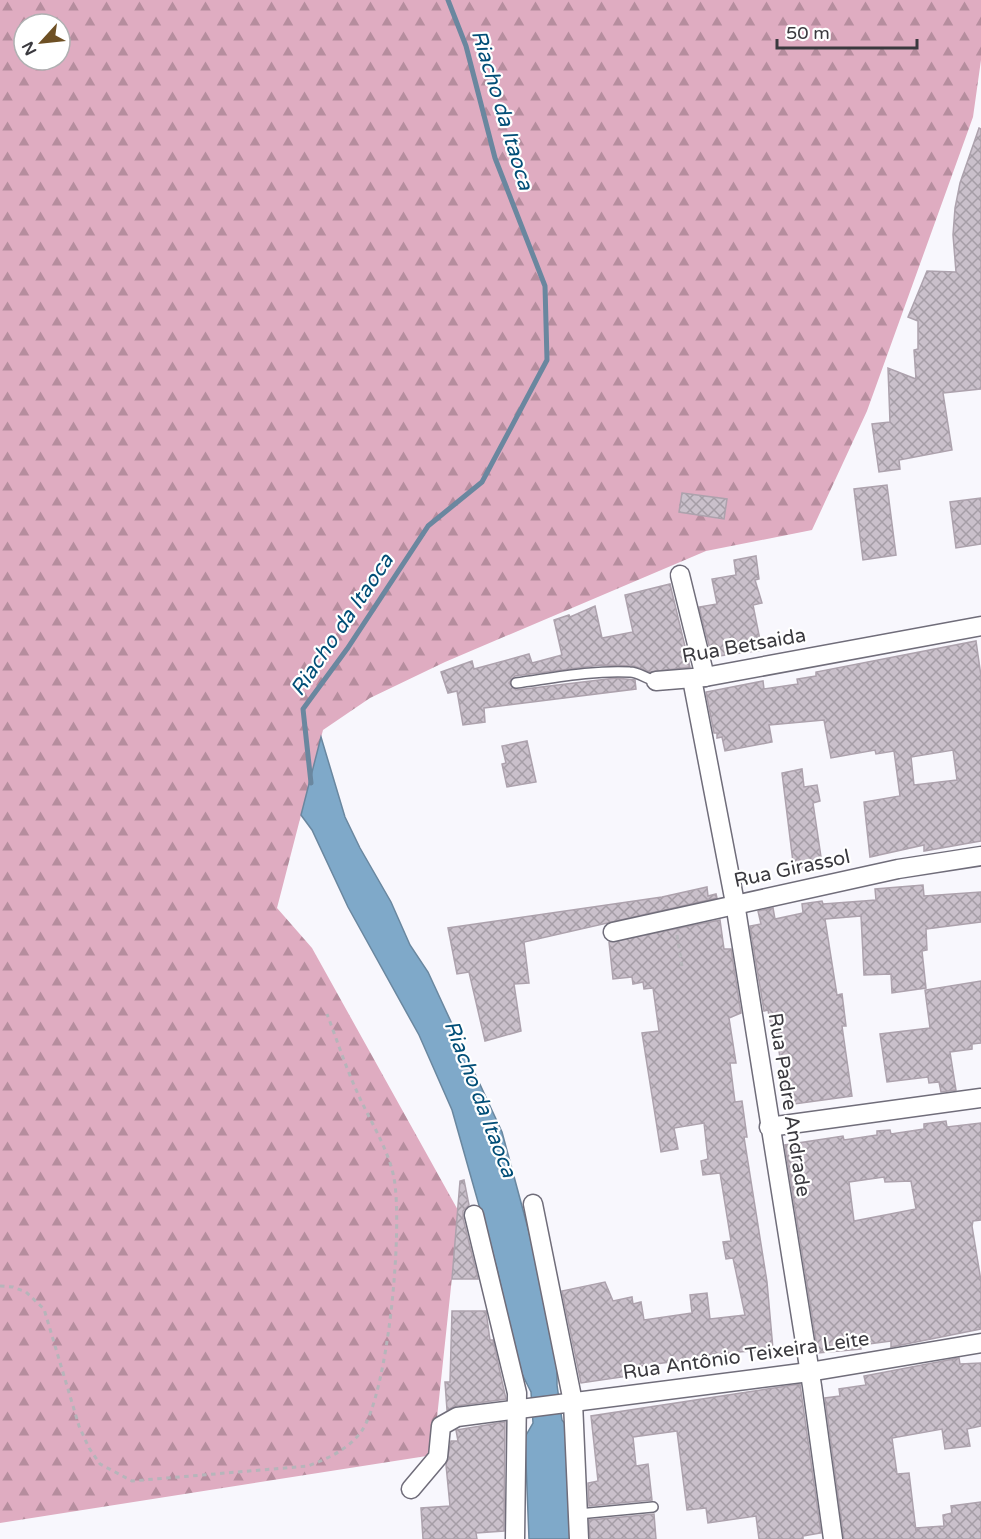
<svg xmlns="http://www.w3.org/2000/svg" width="981" height="1539" font-family="'Varela Round',sans-serif">
  <style>
    .forest { fill: url(#forest-firs); fill-rule: evenodd }
    .water { fill: #7fa9c9; stroke: #6a879f; stroke-width: 1.5 }
    .lines { fill: none; stroke-linecap: round; stroke-linejoin: round }
    .stream { stroke: #6a879f; stroke-width: 5 }
    .building { fill: url(#building-cross-hatch); stroke: #ada2ad; stroke-width: 1.5; fill-rule: evenodd }
    .service-casing { stroke: #706d7a; stroke-width: 12 }
    .minor-casing { stroke: #706d7a; stroke-width: 21 }
    .path { stroke: #b6b5ba; stroke-width: 3; stroke-dasharray: 4.5 4.5; stroke-linecap: butt }
    .service { stroke: #fff; stroke-width: 9 }
    .minor { stroke: #fff; stroke-width: 18 }
    .labels { text-anchor: middle; dominant-baseline: central; stroke-width: 4.5; stroke-linejoin: round; paint-order: stroke }
    .street-label { font-size: 20px; fill: #3a393e; stroke: #fff }
    .water-label { font-size: 21px; font-style: italic; fill: #014e77; stroke: #fff }
  </style>
  <defs>
    <pattern id="forest-firs" width="22" height="20" patternUnits="userSpaceOnUse" patternTransform="scale(1.5)"><rect width="22" height="20" fill="#dfacc1"/><path d="M5 1l3.5 6h-7zM16 11l3.5 6h-7z" fill="#b68d9e"/></pattern>
    <pattern id="building-cross-hatch" width="8" height="8" patternUnits="userSpaceOnUse" patternTransform="scale(1.5)"><rect width="8" height="8" fill="#cac0cb"/><path d="M0 0l8 8M0 8l8-8" fill="none" stroke="#a59da6"/></pattern>
  </defs>
  <rect width="100%" height="100%" fill="#f8f7fd"/>
  <path class="forest" d="M0,0h981v60l-8,57 -106,294 -55,119 -106,21 -261,111 -75,36 -47,32 -46,178 35,40 147,264 -26,243 -433,68zM24,24h36v36h-36z"/>
  <path class="water" d="M321,737l24,80 15,31 31,54 19,43 18,27 74,160 55,204v49l5,35 9,12v107h-42l-4,-102 8,-14 -2,-31 -12,-24 -22,-99 -45,-159 -33,-75 -71,-128 -36,-77 -11,-15z"/>
  <g class="lines">
    <path class="stream" d="M311,783l-8,-74 44,-60 81,-123 54,-44 65,-122 -2,-74 -50,-128 -29,-112 -18,-46"/>
  </g>
  <g class="building">
    <path d="M979,128l2,1v260l-38,4 9,57 -53,10 1,9 -21,3 -7,-48 18,-2 -2,-54 28,11 -2,-29 4,-1v-28l-10,-4 19,-46 29,1 -3,-37 2,-27 5,-25z"/>
    <path d="M887,485l9,70 -33,5 -9,-71z"/>
    <path d="M682,493l45,6 -3,20 -45,-7z"/>
    <path d="M981,498v46l-25,4 -6,-46z"/>
    <path d="M756,556l3,23 -4,1 7,23 -9,2 9,45 -50,7 -13,-50 18,-3 -5,-25 24,-4 -2,-15z"/>
    <path d="M670,584l20,83 -40,5 -16,-6 -33,-1 -86,11 -6,7 7,7 100,-12 19,2 1,9 -152,19 1,14 -22,3 -6,-34 -9,2 -7,-21 31,-11 2,8 55,-15 3,9 30,-8 -8,-35 15,-5 1,2 25,-11 7,32 31,-6 -8,-37z"/>
    <path d="M976,641l5,35v165l-57,10v-6l-54,12 -6,-55 36,-6 -6,-45 -18,3 -1,-4 -44,8 -7,-38 -55,5 3,17 -47,9 -3,-14 -5,1v-5h-3l-8,-41 57,-11 1,8 34,-5 -1,-5 19,-3v-4zM953,750l4,30 -43,5 -3,-28z"/>
    <path d="M527,741l9,41 -29,5 -5,-23 4,-1 -4,-17z"/>
    <path d="M802,769l2,18 13,-2 3,16 -7,2 8,54h-2v8l-25,5 -12,-97z"/>
    <path d="M923,885l1,11 57,-4v30l-55,7 1,21 -5,1 4,37 -34,5 -1,-19 -27,1 -3,-59 -36,3 12,76 5,-1 4,32h-4l10,70 -65,9 -11,-74h-4l-4,-21 -4,1 -11,-66 -3,-19 11,-2 -3,-13 15,-3 2,11 28,-6 -1,-9 20,-3 1,3 53,-4 -1,-11z"/>
    <path d="M707,887l1,9 8,-2 1,4 -193,44 5,41 -15,1 7,47 -36,10 -16,-69 -12,2 -9,-46 214,-31z"/>
    <path d="M720,920l4,29h7l10,64 -12,5 7,45h-6l5,39 7,-1 5,36h-3l23,145 6,67 -67,6 1,2 -80,11 2,8 -48,7 -19,-92 43,-9 8,19 19,-4 1,7 8,-2 3,18 48,-7 -2,-18 17,-2 3,26 35,-4 -12,-57 -7,1 -3,-17 8,-1 -11,-68 -17,2 -2,-14 7,-2 -4,-36 -30,5 4,21 -17,3 -19,-119 17,-2 -6,-43 -9,1 -1,-7 -10,2 -1,-7 -19,2 -4,-37z"/>
    <path d="M981,981v62l-9,1v5l-22,3 6,38 -15,2 -2,-10 -10,1 -1,-6 -41,5 -7,-48 50,-6 -5,-38z"/>
    <path d="M946,1121l1,6 34,-4v97l-8,1 -1,5 9,55v48l-90,18v-6l-30,4v4l-43,4 -33,-208 58,-9 1,4 33,-5v-4l13,-1 1,4 33,-5v-5zM884,1177l1,5 26,-1 5,28 -62,12 -5,-39z"/>
    <path d="M464,1180l5,25 -6,6v7l15,61h-26l8,-98z"/>
    <path d="M452,1311h34l4,29h3l13,59 -50,7 -9,4 -2,-28h5z"/>
    <path d="M959,1358l1,6 21,-1v63l-14,3 3,17 -25,3 -3,-20 -50,9 5,36 12,-1 7,58v-3l28,-2 -1,-11 9,-2 -1,-7 30,-4v37h-137l-19,-141 15,-2 -1,-7 27,-4 -2,-9z"/>
    <path d="M800,1384l21,149 -18,3v3h-44l-3,-23 -48,7 -2,-15 -19,2 -10,-79 -44,6 3,29 12,-2 4,36 -63,6 -1,-23 10,-2 -7,-65z"/>
    <path d="M505,1422l-1,109 -28,2 1,6h-54l-2,-31 29,-2 -4,-41 5,-24h7l-2,-11z"/>
    <path d="M654,1514l2,25h-66l-1,-19z"/>
  </g>
  <g class="lines">
    <g class="service-casing">
      <g id="service">
        <path d="M516,683c37,-5 76,-13 114,-11 8,0 17,7 26,9"/>
        <path d="M578,1514l75,-7"/>
      </g>
    </g>
    <g class="minor-casing">
      <g id="minor">
        <path d="M680,575l25,102"/>
        <path d="M692,679l43,224 77,483 21,153"/>
        <path d="M656,681l49,-4 276,-51"/>
        <path d="M613,932l285,-63 83,-13"/>
        <path d="M769,1127l212,-29"/>
        <path d="M533,1204l40,198 6,137"/>
        <path d="M474,1215l43,178 -2,146"/>
        <path d="M411,1489l27,-32 3,-31 16,-9 352,-45 172,-29"/>
      </g>
    </g>
    <g class="path">
      <path d="M677,935l5,32"/>
      <path d="M0,1286l13,1 13,5 18,17 35,117 10,22 11,16 32,17 176,-15c21,-8 39,-16 53,-34 28,-40 42,-205 33,-254 -6,-30 -24,-57 -36,-84 -12,-26 -21,-54 -31,-80"/>
    </g>
    <use href="#service" class="service"/>
    <use href="#minor" class="minor"/>
  </g>
  <g class="labels">
    <g class="street-label">
      <text transform="translate(744 646) rotate(-10)">Rua Betsaida</text>
      <text transform="translate(792 869) rotate(-12)">Rua Girassol</text>
      <text transform="translate(789 1105) rotate(81)">Rua Padre Andrade</text>
      <text transform="translate(746 1356) rotate(-8)">Rua Antônio Teixeira Leite</text>
    </g>
    <g class="water-label">
      <text transform="translate(502 110) rotate(73)">Riacho da Itaoca</text>
      <text transform="translate(342 625) rotate(-56)">Riacho da Itaoca</text>
      <text transform="translate(480 1099) rotate(69)">Riacho da Itaoca</text>
    </g>
  </g>
  <g transform="translate(42 42) rotate(243)"><circle r="28" fill="#ffffff" stroke="#b0b0b2" stroke-width="1.5"/>
  <path d="M0-4.5L10 22L0 15L-10 22Z" fill="#6e5024"/>
  <text y="-9" font-size="16" font-weight="bold" text-anchor="middle" fill="#3a393e">N</text>
  </g>
  <path d="M777 39v9h140v-9" fill="none" stroke="#3a393e" stroke-width="3"/>
  <text x="786" y="39" font-size="18" fill="#3a393e" stroke="#ffffff" stroke-width="4.5" paint-order="stroke">50 m</text>
</svg>
